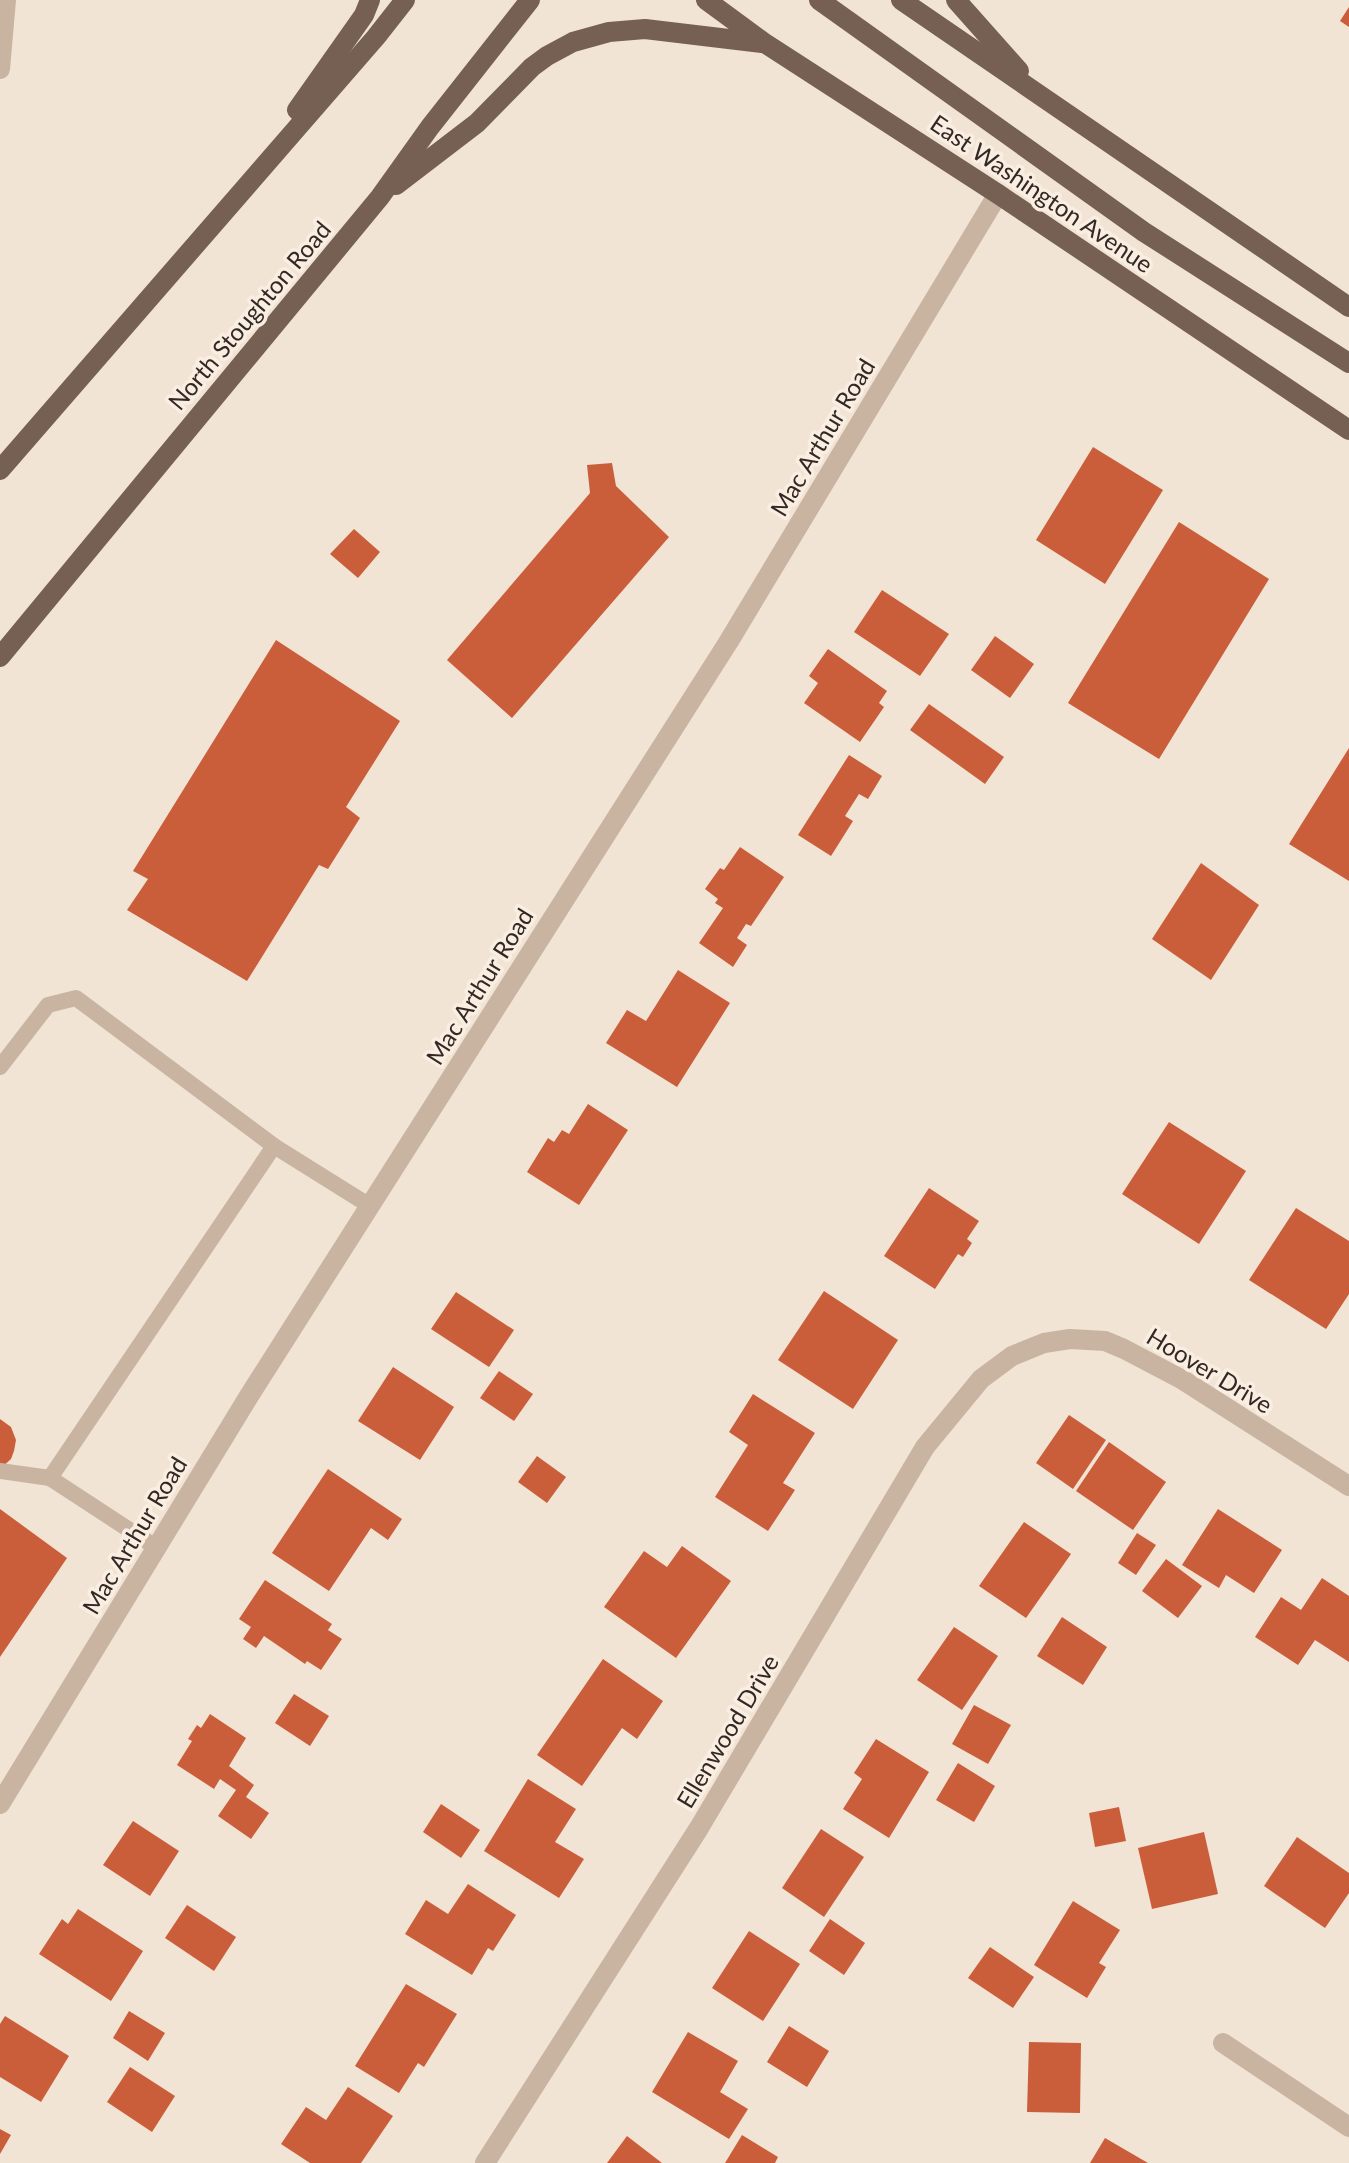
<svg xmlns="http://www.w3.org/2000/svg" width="1349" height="2163" font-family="Lato,sans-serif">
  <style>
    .building { fill: #cb5e3a }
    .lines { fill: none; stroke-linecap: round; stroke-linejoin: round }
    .service { stroke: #c9b4a1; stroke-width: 16 }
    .minor { stroke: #c9b4a1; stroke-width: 20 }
    .tertiary { stroke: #c9b4a1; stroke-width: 20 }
    .primary { stroke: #766054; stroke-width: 20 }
    .labels { text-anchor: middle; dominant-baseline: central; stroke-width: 7; stroke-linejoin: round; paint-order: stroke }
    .street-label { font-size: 24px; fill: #332924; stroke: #f9eee1 }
  </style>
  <rect width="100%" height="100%" fill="#f1e4d5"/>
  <g class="building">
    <path d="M1349,7v20l-9,-6z"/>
    <path d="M1093,447l70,43 -58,94 -69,-44z"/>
    <path d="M612,463l4,23 53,51 -157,181 -65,-58 143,-167 -3,-28z"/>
    <path d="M1179,522l90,57 -110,180 -91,-56z"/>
    <path d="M354,529l26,23 -22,26 -28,-24z"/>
    <path d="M882,590l67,44 -29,42 -66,-44z"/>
    <path d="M995,636l39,28 -24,34 -39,-28z"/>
    <path d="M276,640l124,81 -54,86 14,11 -32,51 -9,-4 -72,116 -120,-71 21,-31 -15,-8z"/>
    <path d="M828,649l59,42 -8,12 5,4 -24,35 -56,-39 14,-20 -9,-7z"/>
    <path d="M929,704l75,53 -19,27 -75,-54z"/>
    <path d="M1349,748v133l-60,-37z"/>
    <path d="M849,755l33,21 -14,23 -9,-5 -14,22 8,5 -22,35 -33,-21z"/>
    <path d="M740,847l44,30 -33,49 -5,-2 -9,14 10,7 -14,22 -34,-24 24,-35 -8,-5 3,-4 -13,-10 15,-21 4,2z"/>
    <path d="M1201,863l58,42 -48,75 -59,-41z"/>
    <path d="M678,970l52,33 -53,84 -71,-44 21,-33 19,11z"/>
    <path d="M588,1104l40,26 -49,75 -52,-33 21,-34 6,4 8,-12 7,4z"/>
    <path d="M1169,1122l77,49 -47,73 -77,-50z"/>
    <path d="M929,1188l50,33 -12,18 5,4 -9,14 -5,-3 -23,35 -51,-33z"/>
    <path d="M1296,1208l53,33v53l-23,35 -77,-49z"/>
    <path d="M824,1291l74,49 -45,69 -75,-49z"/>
    <path d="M456,1292l58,38 -25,37 -58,-38z"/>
    <path d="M393,1367l61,40 -34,53 -62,-39z"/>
    <path d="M499,1371l34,23 -19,27 -34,-23z"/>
    <path d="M753,1394l62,39 -32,50 12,7 -27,41 -53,-34 33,-52 -19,-13z"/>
    <path d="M1069,1415l37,25 -33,49 -37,-26z"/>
    <path d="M0,1419l11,8 5,13 -2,11 -3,8 -11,10z"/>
    <path d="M1109,1442l57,40 -33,48 -57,-39z"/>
    <path d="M537,1456l29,21 -19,26 -29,-21z"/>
    <path d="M328,1469l74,50 -14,21 -17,-12 -42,63 -57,-38z"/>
    <path d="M0,1509l67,49 -67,99z"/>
    <path d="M1218,1509l64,41 -28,43 -28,-18 -7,13 -37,-23z"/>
    <path d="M1024,1522l47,32 -45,64 -47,-32z"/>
    <path d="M1137,1533l19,12 -20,30 -18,-12z"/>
    <path d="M682,1546l49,35 -55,77 -72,-51 40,-56 23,16z"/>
    <path d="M1166,1559l36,27 -24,32 -36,-27z"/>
    <path d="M1322,1578l27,18v66l-34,-22 -17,25 -43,-28 26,-40 20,13z"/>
    <path d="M265,1580l67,44 -4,6 14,9 -21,31 -14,-9 -2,3 -41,-28 -8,12 -13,-9 8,-12 -12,-8z"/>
    <path d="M1062,1617l45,30 -24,38 -46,-29z"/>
    <path d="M954,1627l44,29 -36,54 -45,-30z"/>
    <path d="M603,1659l60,42 -26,38 -15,-11 -40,58 -45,-31z"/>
    <path d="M294,1694l35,22 -19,30 -35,-23z"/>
    <path d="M974,1705l37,20 -23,39 -36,-20z"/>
    <path d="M210,1714l36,24 -17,28 25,19 -8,12 23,16 -18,26 -33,-23 18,-26 -16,-11 -6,10 -37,-24 15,-24 -4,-2 9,-14 4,3z"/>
    <path d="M876,1739l53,33 -40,66 -46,-29 19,-30 -8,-6z"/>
    <path d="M958,1763l37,23 -21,36 -38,-22z"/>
    <path d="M528,1779l48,30 -21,33 29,17 -25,39 -75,-47z"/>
    <path d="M441,1804l39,26 -19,28 -38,-26z"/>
    <path d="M1119,1807l7,34 -31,6 -6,-34z"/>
    <path d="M133,1821l46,30 -29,45 -47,-31z"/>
    <path d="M821,1829l43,28 -40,60 -42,-29z"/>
    <path d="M1204,1832l14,62 -66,15 -14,-61z"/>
    <path d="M1297,1837l52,36v20l-24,35 -61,-42z"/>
    <path d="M468,1884l48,31 -23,36 -5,-3 -16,27 -67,-41 21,-34 22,14z"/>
    <path d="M1073,1901l47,29 -21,33 7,4 -19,31 -53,-33z"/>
    <path d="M187,1905l49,32 -22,34 -49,-33z"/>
    <path d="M78,1909l65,42 -32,50 -72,-47 23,-35 6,5z"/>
    <path d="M830,1919l35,24 -21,32 -35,-24z"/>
    <path d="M749,1931l51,33 -37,57 -51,-33z"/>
    <path d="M990,1947l44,30 -21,31 -45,-30z"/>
    <path d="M406,1984l51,30 -33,53 -6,-4 -19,30 -44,-27z"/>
    <path d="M129,2011l36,22 -17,28 -35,-23z"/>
    <path d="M5,2016l64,40 -28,46 -41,-25v-53z"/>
    <path d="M789,2026l40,25 -22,36 -40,-25z"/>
    <path d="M688,2032l50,29 -18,31 28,17 -19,30 -77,-47z"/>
    <path d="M1029,2042l52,1 -1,70 -53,-1z"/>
    <path d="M130,2067l45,29 -23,36 -45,-30z"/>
    <path d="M348,2087l45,29 -32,47h-51l-29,-19 25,-37 20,13z"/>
    <path d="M0,2129l11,6 -11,19z"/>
    <path d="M742,2135l36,22 -3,6h-50z"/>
    <path d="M627,2136l35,27h-55z"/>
    <path d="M1105,2138l43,25h-58z"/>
  </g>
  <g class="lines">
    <g class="service">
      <path d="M0,1067l48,-62 28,-7 198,148"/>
      <path d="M0,1471l50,7"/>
      <path d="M157,1548l-107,-70 224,-332 96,60"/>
    </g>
    <g class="minor">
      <path d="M0,1804l249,-408 480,-755 269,-447"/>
      <path d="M1223,2043l126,84"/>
      <path d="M485,2163l214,-335 226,-381 56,-68 31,-23 32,-13 26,-4 35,2 19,8 59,31 166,106"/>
    </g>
    <path class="tertiary" d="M0,69l6,-69"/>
    <g class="primary">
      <path d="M706,0l60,44 232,150 351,236"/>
      <path d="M819,0l325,232 205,131"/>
      <path d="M901,0l448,307"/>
      <path d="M956,0l63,71"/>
      <path d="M297,110l67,-95 6,-15"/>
      <path d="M396,185l81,-62 55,-56 15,-11 26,-14 36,-10 36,-3 117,14"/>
      <path d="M0,470l376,-433 29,-37"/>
      <path d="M0,657l380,-460 50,-70 100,-127"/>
    </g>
  </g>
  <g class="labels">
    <g class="street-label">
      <text transform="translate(1042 193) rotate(34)">East Washington Avenue</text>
      <text transform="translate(249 315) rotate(-50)">North Stoughton Road</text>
      <text transform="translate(822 437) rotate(-59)">Mac Arthur Road</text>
      <text transform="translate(479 986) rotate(-58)">Mac Arthur Road</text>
      <text transform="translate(1210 1370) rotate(31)">Hoover Drive</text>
      <text transform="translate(134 1535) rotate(-59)">Mac Arthur Road</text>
      <text transform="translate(727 1731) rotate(-59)">Ellenwood Drive</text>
    </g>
  </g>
</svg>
